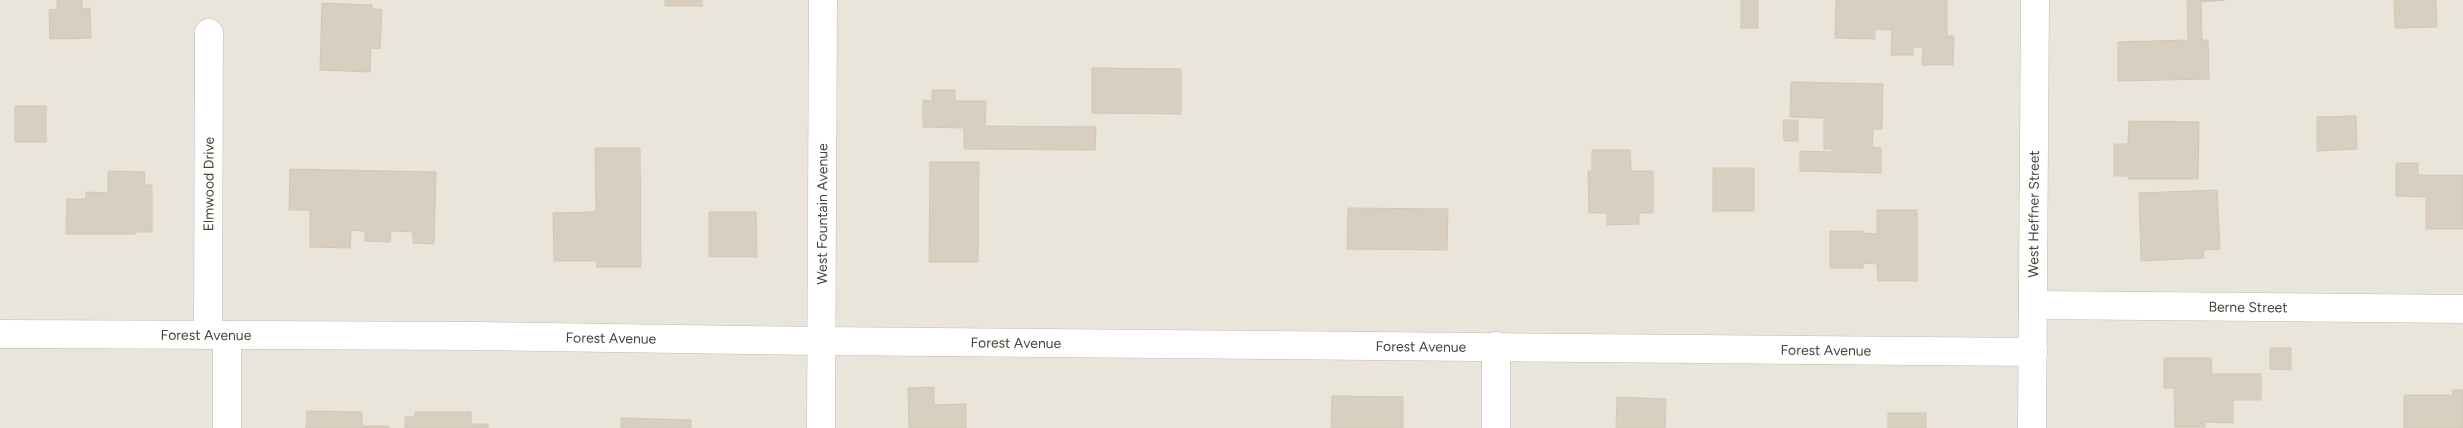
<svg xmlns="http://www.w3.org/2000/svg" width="2463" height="428" font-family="Figtree,sans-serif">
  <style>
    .residential { fill: #eae5da }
    .building { fill: #d8cfc1; stroke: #d3c7b4 }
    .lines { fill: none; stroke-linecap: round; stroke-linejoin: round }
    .minor-casing { stroke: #c2bbae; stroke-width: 29 }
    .minor { stroke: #fff; stroke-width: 28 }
    .labels { text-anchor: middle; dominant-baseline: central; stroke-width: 5; stroke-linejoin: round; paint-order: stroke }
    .street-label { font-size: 14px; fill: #4b4439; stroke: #fff }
  </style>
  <rect width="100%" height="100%" fill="#f6f3ec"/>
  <rect class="residential" x="0" y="0" width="2463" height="428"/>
  <g class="building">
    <path d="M57,0h25v9l8,-1 1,30 -41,1 -1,-29 8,-1z"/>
    <rect x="665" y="0" width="37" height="6"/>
    <rect x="1741" y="0" width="17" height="28"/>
    <path d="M1836,0h111v36h7l-1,29h-31l1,-18h-10v8h-22l1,-25 -17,-1v10l-40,-1z"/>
    <path d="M2187,0h38l-24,2 1,38h6l1,39 -91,2v-39l70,-2z"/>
    <path d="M2394,0h42l1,27 -42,1z"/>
    <path d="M322,3l50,2v4l10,1 -2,39 -9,-1 -1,24 -50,-2z"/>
    <path d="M1092,68l89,1v45l-89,-1z"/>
    <path d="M1791,82l92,2 -1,45h-9l-1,18 9,1v25l-81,-2v-20l32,1v-3h-8v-31l-34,-1z"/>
    <path d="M932,90h23v11h31l-1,25 111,1 -1,23 -131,-1v-21l-41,-1v-27l9,1z"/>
    <rect x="15" y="106" width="31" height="36"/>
    <path d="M2356,116l1,33 -40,2v-34z"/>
    <path d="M1783,120h15v21h-14z"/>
    <path d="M2129,121l70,1 -1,57h-70v-3h-14v-32h14z"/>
    <path d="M595,148h45l1,119h-44l-1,-6h-42l-1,-48 43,-1z"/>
    <path d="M1592,150h38l1,21h22v42h-14v11l-32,1v-12h-18l-1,-42h4z"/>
    <path d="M930,162h49l-1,100h-49z"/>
    <path d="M2396,163h22v12h45v54h-37v-32l-30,-1z"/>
    <rect x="1713" y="168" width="41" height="43"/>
    <path d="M290,169l146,3 -2,72 -21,-1v-11l-22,-1 -1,11 -25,-1v-10l-14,-1 -1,18 -40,-1v-37h-21z"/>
    <path d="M108,171l37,1 -1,13h8v47h-17v2h-69l1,-35h19v-7l22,1z"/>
    <path d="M2217,190l3,59 -17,1 1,8 -63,3 -2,-68z"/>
    <path d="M1348,208l100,1 -1,41 -100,-1z"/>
    <path d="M1877,210h40v71h-39l-1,-17 -14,-1v5h-33v-37h33v2l14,1z"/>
    <path d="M709,212h47l1,45h-48z"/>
    <path d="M2270,348h21v22l-21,-1z"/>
    <path d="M2164,358h47l1,16h49v26h-28v23l-28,-1v5h-30l-1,-39h-10z"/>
    <path d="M934,387v18l32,-1v24h-57l-1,-40z"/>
    <path d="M2452,390h11v38h-59v-33h49z"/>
    <path d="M1332,396l71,1v31h-72z"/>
    <path d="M1617,397l49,2 -1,29h-49z"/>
    <path d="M307,411l55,1v14h27v2h-83z"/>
    <path d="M415,412h56v12h17v4h-83v-11h10z"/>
    <rect x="1888" y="413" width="38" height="15"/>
    <path d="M621,418l70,2v8h-70z"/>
  </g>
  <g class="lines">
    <g class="minor-casing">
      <g id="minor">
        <path id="s1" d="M2033,305l430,4"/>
        <path id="s2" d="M0,334l476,2 346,5 1211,11"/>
        <path id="s3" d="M208,335l1,-302"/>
        <path d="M227,428v-93"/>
        <path id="s4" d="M821,428l2,-428"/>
        <path d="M1496,428v-82"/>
        <path id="s5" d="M2032,428l3,-428"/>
      </g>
    </g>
    <use href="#minor" class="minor"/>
  </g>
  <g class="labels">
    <g class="street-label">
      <text stroke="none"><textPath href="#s3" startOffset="151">Elmwood Drive</textPath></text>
      <text stroke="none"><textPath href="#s4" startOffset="214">West Fountain Avenue</textPath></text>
      <text stroke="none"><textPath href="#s5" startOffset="214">West Heffner Street</textPath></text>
      <text stroke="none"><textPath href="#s1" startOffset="215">Berne Street</textPath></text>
      <text stroke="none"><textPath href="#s2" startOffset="206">Forest Avenue</textPath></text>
      <text stroke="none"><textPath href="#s2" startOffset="611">Forest Avenue</textPath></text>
      <text stroke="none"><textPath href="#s2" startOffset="1016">Forest Avenue</textPath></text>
      <text stroke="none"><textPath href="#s2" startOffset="1421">Forest Avenue</textPath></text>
      <text stroke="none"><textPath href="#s2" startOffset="1826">Forest Avenue</textPath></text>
    </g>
  </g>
</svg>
